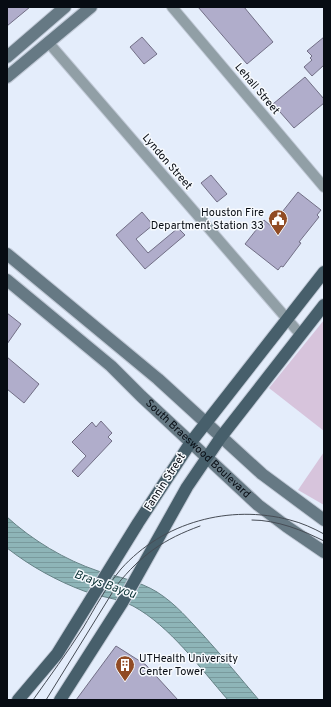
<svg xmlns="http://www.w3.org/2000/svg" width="331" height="707" font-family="Overpass,sans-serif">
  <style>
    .grass { fill: #d7c4dc }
    .water { fill: url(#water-rules); stroke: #668286 }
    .building { fill: #b0adcb; stroke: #726f86 }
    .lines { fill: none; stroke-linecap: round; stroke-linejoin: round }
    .street-casing { stroke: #c1c9d6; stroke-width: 12 }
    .secondary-casing { stroke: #c1c9d6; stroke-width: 14 }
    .primary-casing { stroke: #c1c9d6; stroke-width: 14 }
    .street { stroke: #919fa6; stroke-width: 10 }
    .secondary { stroke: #667984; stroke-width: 12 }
    .primary { stroke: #475f6b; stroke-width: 12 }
    .tram { stroke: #464c55; stroke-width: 1 }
    .labels { text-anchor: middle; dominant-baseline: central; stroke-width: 3; stroke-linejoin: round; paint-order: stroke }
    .street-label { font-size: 11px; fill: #070c13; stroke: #f7fafe }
    .poi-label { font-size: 11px; fill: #070c13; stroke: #f7fafe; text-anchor: end }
    .water-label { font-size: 12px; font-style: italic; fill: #083033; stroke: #f7fafe }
  </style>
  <defs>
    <pattern id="water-rules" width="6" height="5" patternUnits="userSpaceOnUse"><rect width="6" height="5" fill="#8eb5b8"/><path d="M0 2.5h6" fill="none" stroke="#799a9d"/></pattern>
  </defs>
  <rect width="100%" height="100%" fill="#e4edfb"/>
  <g class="grass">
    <path d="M324,320v111l-55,-43z"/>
    <path d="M324,452v53l-26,-15z"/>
  </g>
  <path class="water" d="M7,517c25,23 58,43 91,54 20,6 41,10 59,21 19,12 32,28 47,44 19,21 37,43 55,64h-31c-28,-32 -58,-74 -95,-94 -15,-8 -34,-9 -49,-15 -27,-10 -54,-25 -77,-43z"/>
  <g class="building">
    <path d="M7,7h23l-23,19z"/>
    <path d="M198,7h46l29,35 -26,22z"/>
    <path d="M142,37l15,17 -13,10 -14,-17z"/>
    <path d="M324,37v28l-12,11 -8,-9 8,-7 -2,-2 2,-2 -5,-5z"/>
    <path d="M305,77l19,22v4l-30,25 -21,-24z"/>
    <path d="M211,175l16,19 -10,8 -16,-19z"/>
    <path d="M298,192l23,18 -4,5 2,2 -20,25 2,1 -18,24 -2,-1 -3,4 -33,-26 19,-24 7,6z"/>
    <path d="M142,212l11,13 -17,14 12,14 30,-25 7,7 -40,34 -29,-34z"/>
    <path d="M7,313l14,11 -14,20z"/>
    <path d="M7,357l32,27 -15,19 -17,-14z"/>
    <path d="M101,421l11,12 -4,4 4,4 -34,36 -6,-6 14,-15 -14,-14 20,-20 4,5z"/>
    <path d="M116,646l30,19 32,35h-102z"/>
  </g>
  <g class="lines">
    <g class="street-casing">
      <g id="street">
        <path d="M172,7l152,180"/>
        <path d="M48,42l252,292"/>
      </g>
    </g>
    <g class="secondary-casing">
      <g id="secondary">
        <path d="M7,57l58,-50"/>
        <path d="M7,77l84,-70"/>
        <path d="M7,254l151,125 104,95 62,46"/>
        <path id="s1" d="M7,280l104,86 30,30 117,109 28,21 38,26"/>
      </g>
    </g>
    <g class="primary-casing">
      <g id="primary">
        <path d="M18,700l39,-46 81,-131 53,-81 133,-170"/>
        <path d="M60,700l62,-97 65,-116 34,-50 103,-132"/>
      </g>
    </g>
    <use href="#street" class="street"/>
    <use href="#secondary" class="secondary"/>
    <use href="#primary" class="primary"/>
    <g class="tram">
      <path d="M252,520c25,0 50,10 72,21"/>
      <path d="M33,700c17,-24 34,-47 50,-72 12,-20 23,-41 38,-59 42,-47 109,-65 169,-49 12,3 23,8 34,14"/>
      <path d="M46,700l71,-115c24,-30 47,-46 83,-59"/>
    </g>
  </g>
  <defs>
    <g id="civic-pin" transform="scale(1)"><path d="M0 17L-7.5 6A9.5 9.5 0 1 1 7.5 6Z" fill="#914b24" stroke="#f7fafe"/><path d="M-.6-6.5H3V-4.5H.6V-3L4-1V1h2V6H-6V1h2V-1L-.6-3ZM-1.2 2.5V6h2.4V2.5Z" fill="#fff"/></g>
    <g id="building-pin" transform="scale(1)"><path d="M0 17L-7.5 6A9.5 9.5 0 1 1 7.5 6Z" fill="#914b24" stroke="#f7fafe"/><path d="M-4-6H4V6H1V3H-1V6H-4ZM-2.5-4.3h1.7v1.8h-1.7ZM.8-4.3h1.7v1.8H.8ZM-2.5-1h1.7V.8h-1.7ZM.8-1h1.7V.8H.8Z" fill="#fff"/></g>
  </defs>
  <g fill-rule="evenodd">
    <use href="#civic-pin" x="278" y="219"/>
    <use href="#building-pin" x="125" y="665"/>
  </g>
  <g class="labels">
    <g class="street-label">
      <text transform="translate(257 89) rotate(50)">Lehall Street</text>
      <text transform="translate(167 162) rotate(49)">Lyndon Street</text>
      <text stroke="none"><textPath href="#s1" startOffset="255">South Braeswood Boulevard</textPath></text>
      <text transform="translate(165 482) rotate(-57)">Fannin Street</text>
    </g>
    <g class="poi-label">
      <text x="264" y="213">Houston Fire<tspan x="264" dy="13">Department Station 33</tspan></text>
      <text x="139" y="659" text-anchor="start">UTHealth University<tspan x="139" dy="13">Center Tower</tspan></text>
    </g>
    <g class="water-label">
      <text transform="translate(105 585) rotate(19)">Brays Bayou</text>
    </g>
  </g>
  <rect width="331" height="707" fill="none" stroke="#070c13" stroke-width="16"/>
</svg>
